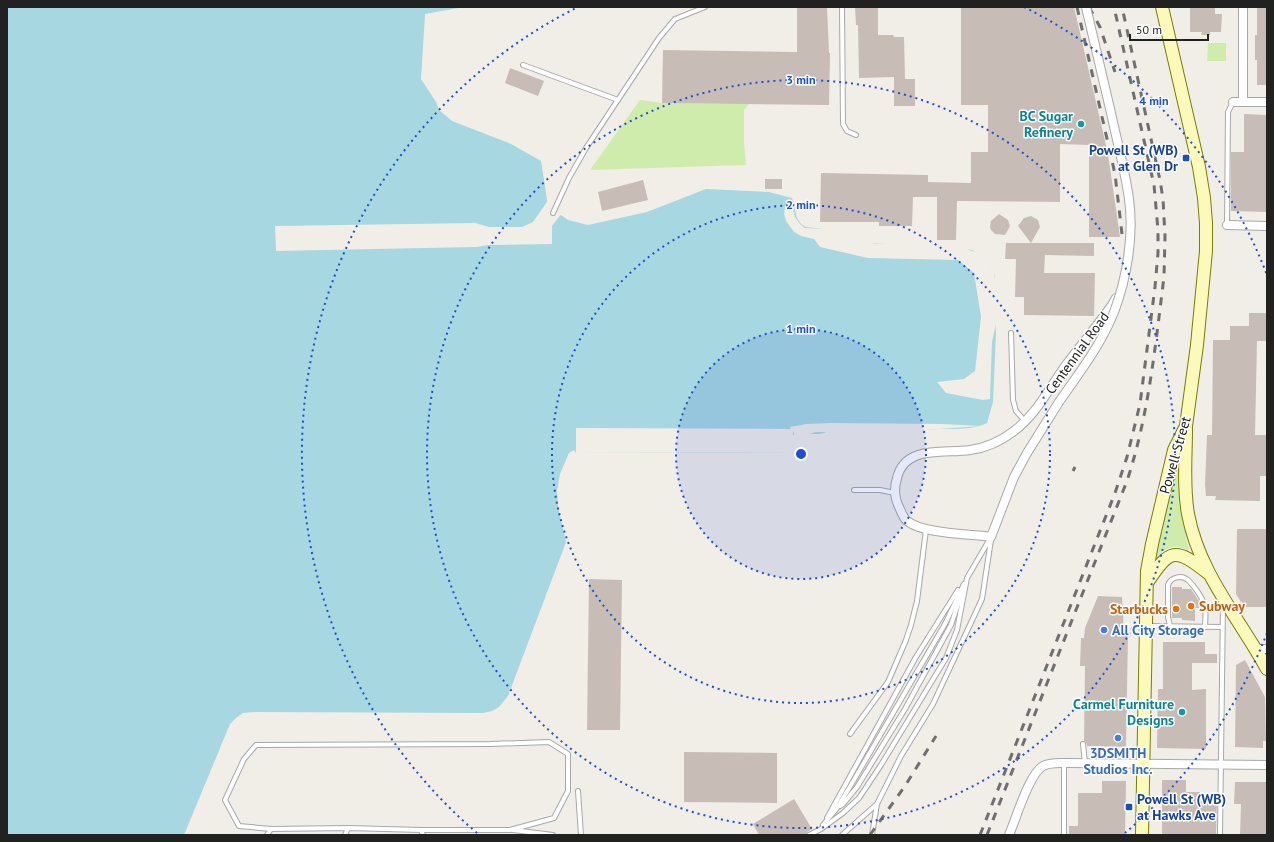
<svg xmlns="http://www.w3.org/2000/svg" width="1274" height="842" font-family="'PT Sans',sans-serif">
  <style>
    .grass { fill: #d0ecad }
    .water { fill: #a7d7e0 }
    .pier { fill: #f1ede7 }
    .building { fill: #c7bdb6 }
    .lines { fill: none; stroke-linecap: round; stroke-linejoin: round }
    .lane-casing { stroke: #a8a8a8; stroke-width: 6 }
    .street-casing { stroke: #a8a8a8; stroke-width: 10 }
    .secondary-casing { stroke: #797e02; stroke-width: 14 }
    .lane { stroke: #fff; stroke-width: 4 }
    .street { stroke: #fff; stroke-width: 8 }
    .secondary { stroke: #fbfabb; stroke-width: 12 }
    .rail { stroke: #6f6f6f; stroke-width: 3; stroke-dasharray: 8 8; stroke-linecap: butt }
    .street-bridge-casing { stroke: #a8a8a8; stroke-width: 10; stroke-linecap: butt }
    .street-bridge { stroke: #fff; stroke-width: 8 }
    .ring { fill: none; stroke: #1d4ed8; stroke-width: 2; stroke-dasharray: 2 4 }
    .culture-dot { fill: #0f9aa8; stroke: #fff; stroke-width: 1.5 }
    .transit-dot { fill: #1a4fb4; stroke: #fff; stroke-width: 1.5 }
    .food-dot { fill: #e8710a; stroke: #fff; stroke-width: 1.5 }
    .shop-dot { fill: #3f7fe0; stroke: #fff; stroke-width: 1.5 }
    .labels { text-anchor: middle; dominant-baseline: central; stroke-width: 3; stroke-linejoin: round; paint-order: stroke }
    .culture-label { font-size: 14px; font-weight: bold; fill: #0d838f; stroke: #fff; text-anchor: end }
    .transit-label { font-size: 14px; font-weight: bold; fill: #164399; stroke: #fff; text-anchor: end }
    .street-label { font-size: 14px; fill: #212121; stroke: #fff }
    .food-label { font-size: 14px; font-weight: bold; fill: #c56008; stroke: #fff; text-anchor: start }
    .shop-label { font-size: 14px; font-weight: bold; fill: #366cbe; stroke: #fff; text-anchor: start }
    .centre { fill: #1d4ed8; stroke: #fff; stroke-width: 2 }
    .ring-label { font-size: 12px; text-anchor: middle; font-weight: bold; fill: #1d4ed8; stroke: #fff; stroke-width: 3; stroke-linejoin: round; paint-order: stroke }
  </style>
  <rect width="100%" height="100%" fill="#f1ede7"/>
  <g class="grass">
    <path d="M1208,43h18v18h-19z"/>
    <path d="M640,100l22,3 87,1 -5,6v33l2,22 -156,5z"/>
    <path d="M1178,457h2c-3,32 2,61 9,93l-1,1c-13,-8 -23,-4 -32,8l-2,-1z"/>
  </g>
  <path class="water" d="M7,7h457l-39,7 -4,65 15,23 3,8 13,11 59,23 30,17 7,45 20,14 20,5 59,-13 59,-23 63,3 23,6 5,20 4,6 5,3 17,2 43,14 94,5 12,2 16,14 7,12 -1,26 2,31 -3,69 -6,21c-13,7 -33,6 -48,6 -37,2 -73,2 -109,1 -9,7 -22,3 -33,1l-5,5v17l-216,-1 -13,35 1,21 8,31 -67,177 -264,9 -48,110h-186z"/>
  <g class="pier">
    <path d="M549,199l1,5 12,9 -10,13v18l-64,1 -12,2 -200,4 -1,-25 200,-3 14,4h33l11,-5z"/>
    <path d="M792,205l3,12 5,7 5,4 20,1 28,7 22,8 30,-1 55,3 19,8 8,8 7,11 2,12 1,34 -5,23 -2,57 -7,1 -37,-7 -9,-11 27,-3 11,-8 6,-54 -7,-44 -16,-13 -90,-2 -48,-11 -6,-8 -13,-3 -7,-4 -8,-11 -2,-7 1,-8z"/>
    <path d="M830,423l113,1 38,2 -84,6h-81l-10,3 -8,-1 -3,2 -2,-5 -1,22 -216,-1v-24l215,1 -1,-2 16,-3z"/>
    <path d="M574,450l3,5 -8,27 -2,5 -2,1v19l3,2 6,30 -3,21 -65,157 -7,4 -12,1 -243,4 -4,3 -45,106h-11l46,-111 6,-6 7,-5 12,-1 228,1 9,-2 7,-4 9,-11 58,-154 -8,-35 -1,-16 3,-17 9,-21z"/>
  </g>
  <g class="building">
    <path d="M797,7h30l2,46h1l-1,52 -167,-2 1,-53 134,2z"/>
    <path d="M855,7h23v28h15l1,2h10l1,42h10v27h-21v-29l-35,1 -1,-53h-2z"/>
    <path d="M961,7h113l34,147 12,83h-31v-92l-29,-1v58l-103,-1 -1,39h-19v-43h-24l-1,29h-33v-4h-59l1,-49 107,2v7l43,1v-31h17v-47h-27z"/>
    <path d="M1190,7h25v7h7l-1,18h-11v3h-9l1,-3h-12z"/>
    <path d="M1257,7h10v78h-10v-25h-2v-25h2z"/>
    <path d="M510,68l34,13 -6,15 -33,-13z"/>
    <path d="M1244,114l23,1v97l-36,-1v-59h13z"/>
    <rect x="765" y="179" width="17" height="10"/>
    <path d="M643,180l5,20 -46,11 -4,-19z"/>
    <path d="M999,214l9,6 2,6 -5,9 -10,-1 -4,-4 -1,-3 1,-6z"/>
    <path d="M1031,216l7,4 2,7 -9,16h63v13l-49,-1 -1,18h51l-1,43 -70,-1v-18h-9l1,-38h-11l1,-16h25l-13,-17 6,-8z"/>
    <path d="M1249,313h18v28h-10l-2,94h12v41h-7v25l-45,-1 1,-4h-10l-1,-11 2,-50h5l1,-95h17v-14h19z"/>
    <path d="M1237,529h30v78h-23l-8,-13z"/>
    <path d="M589,579l33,1 -2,150h-33z"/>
    <path d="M1172,587h10v2h9l9,14 2,5h-7v13l-13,-1v-2h-10z"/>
    <path d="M1098,596l24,1 2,35 4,1 -2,114 -39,-1 -1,-4 -2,-1 1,-75h-5l1,-28h3l1,-10z"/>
    <path d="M1163,642h42v12h12v9h-25v27l14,-1v60l-49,-1 1,-59h5z"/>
    <path d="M1245,660l20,37 1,44h-3v7l-28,-1 1,-82z"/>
    <path d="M684,752l93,1v50l-93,-1z"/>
    <path d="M1162,780h24v12h14v7h17l-1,36h-54z"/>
    <path d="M1102,781h24l-1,54h-56v-9h9v-33h24z"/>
    <path d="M1235,782h32v53h-27l1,-31h-7z"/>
    <path d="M794,799l18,30 -5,3 -1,3h-47l-6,-11z"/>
  </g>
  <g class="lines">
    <g class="lane-casing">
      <g id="lane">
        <path d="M842,7l1,117 4,7 9,4"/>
        <path d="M523,65l95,35"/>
        <path d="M553,213l16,-35 17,-30 73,-110 16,-19 30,-12"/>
        <path d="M1227,225l1,-113 5,-10"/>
        <path d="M1011,333l2,67 3,11 9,10"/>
        <path d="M854,490h26l15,3"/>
        <path d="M1148,626l74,1"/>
        <path d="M1170,626l-2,-9v-32c3,-8 14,-11 21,-4 5,5 13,16 15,23 3,7 1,16 1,23"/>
        <path d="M850,734l38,-52 18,-42 5,-15 6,-24 9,-71"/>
        <path d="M1083,744l2,19"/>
        <path d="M578,791l3,44"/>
        <path d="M840,806l3,-2 14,-17 48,-78 46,-84 10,-30"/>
        <path d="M827,818l89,-161 42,-67"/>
        <path d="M823,825l14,-17 14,-23 94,-161 19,-40"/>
        <path d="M271,829l-32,-3 -14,-26 19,-41 12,-14 234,-1 59,-2 19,12v37l-14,27 -44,12h-89"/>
        <path d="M513,830l40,5"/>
        <path d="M267,835l4,-6 77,-1 73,2 2,5"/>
        <path d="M345,835l3,-7"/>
        <path d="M809,835l12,-6 22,-16 16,-15 22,-33 65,-107 11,-28 10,-52 24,-41"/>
        <path d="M842,835l35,-31"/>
        <path d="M872,835l5,-31 24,-48 32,-52 49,-105 9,-59"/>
        <path d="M1064,835v-72"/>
        <path d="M1220,835l3,-232"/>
      </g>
    </g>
    <g class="street-casing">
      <g id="street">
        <path d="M1243,7v95"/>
        <path d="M1233,102h34"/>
        <path d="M1227,225l40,1"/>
        <path d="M1059,402l-32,51 -13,24 -23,60c-20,-3 -70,-3 -85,-17 -3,-3 -5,-9 -7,-13 -5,-10 -5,-19 -2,-29 8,-34 49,-24 73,-28 16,-2 31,-9 44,-19 23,-17 35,-43 52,-66 15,-20 31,-39 46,-60l4,-7"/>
        <path d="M1256,649h11"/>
        <path d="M1009,835c7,-16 20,-61 34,-69 7,-4 16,-3 24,-3l200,2"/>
      </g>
    </g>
    <g class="secondary-casing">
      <g id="secondary">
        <path d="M1186,429c0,28 -3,57 2,85 11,59 51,104 79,155"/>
        <path d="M1147,583c23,-35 28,-36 61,-10"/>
        <path d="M1142,835l5,-264 5,-27 22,-94 12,-24 11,-81 9,-94v-28l-2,-25 -5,-31 -37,-160"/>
      </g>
    </g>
    <use href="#lane" class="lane"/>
    <use href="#street" class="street"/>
    <use href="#secondary" class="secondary"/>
    <g class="rail">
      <path d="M1077,7l38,167 7,60"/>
      <path d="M1089,7l11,20 15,45"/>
      <path d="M1073,471l2,-4"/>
      <path d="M870,835l35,-49 31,-50"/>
      <path d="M980,835l135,-342 12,-36 13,-53 15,-117 3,-34v-23l-4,-45 -40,-178"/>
      <path d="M987,835l140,-354c22,-67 28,-134 37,-204l1,-41 -2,-37 -3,-19 -38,-173"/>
    </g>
    <g class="street-bridge-casing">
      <path id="street-bridge" d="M1059,402c20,-29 42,-57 55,-90 13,-34 20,-77 15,-113 -4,-29 -12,-58 -18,-86 -8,-35 -17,-71 -25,-106"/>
    </g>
    <use href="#street-bridge" class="street-bridge"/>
  </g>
  <circle cx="801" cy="454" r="125" fill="#1d4ed8" fill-opacity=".12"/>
  <g class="ring">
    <circle cx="801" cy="454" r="125"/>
    <circle cx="801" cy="454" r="249"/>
    <circle cx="801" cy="454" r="374"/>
    <path d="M1267 633A499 499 0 0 1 1125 833M477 833A499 499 0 0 1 578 7M1024 7A499 499 0 0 1 1267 275"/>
  </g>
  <g class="culture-dot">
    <circle cx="1081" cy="124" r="4"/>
    <circle cx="1182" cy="712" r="4"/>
  </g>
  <g class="transit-dot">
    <rect x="1182" y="154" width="8" height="8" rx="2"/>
    <rect x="1125" y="803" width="8" height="8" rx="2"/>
  </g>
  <g class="food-dot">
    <circle cx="1191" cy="606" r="4"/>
    <circle cx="1176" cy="609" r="4"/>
  </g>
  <g class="shop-dot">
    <circle cx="1104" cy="630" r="4"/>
    <circle cx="1118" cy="738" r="4"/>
  </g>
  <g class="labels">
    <g class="culture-label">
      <text x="1073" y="116">BC Sugar<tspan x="1073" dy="16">Refinery</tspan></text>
      <text x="1174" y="704">Carmel Furniture<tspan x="1174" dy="16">Designs</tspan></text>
    </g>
    <g class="transit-label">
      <text x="1178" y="150">Powell St (WB)<tspan x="1178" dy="16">at Glen Dr</tspan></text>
      <text x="1137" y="799" text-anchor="start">Powell St (WB)<tspan x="1137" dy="16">at Hawks Ave</tspan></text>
    </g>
    <g class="street-label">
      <text transform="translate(1077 353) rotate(-54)">Centennial Road</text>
      <text transform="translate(1175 455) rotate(-74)">Powell Street</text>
    </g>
    <g class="food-label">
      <text x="1199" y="606">Subway</text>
      <text x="1168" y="609" text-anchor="end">Starbucks</text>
    </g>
    <g class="shop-label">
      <text x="1112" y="630">All City Storage</text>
      <text x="1118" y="753" text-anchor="middle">3DSMITH<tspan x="1118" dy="16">Studios Inc.</tspan></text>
    </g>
  </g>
  <circle cx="801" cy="454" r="6" class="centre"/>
  <g class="ring-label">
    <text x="801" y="84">3 min</text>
    <text x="1154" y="105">4 min</text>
    <text x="801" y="209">2 min</text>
    <text x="801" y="333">1 min</text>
  </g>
  <rect width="1274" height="842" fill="none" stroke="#212121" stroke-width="16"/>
  <path d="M1130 34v6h78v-6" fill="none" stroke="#212121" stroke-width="2"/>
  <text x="1136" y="34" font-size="12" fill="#212121" stroke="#ffffff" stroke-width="3" paint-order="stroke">50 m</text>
</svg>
